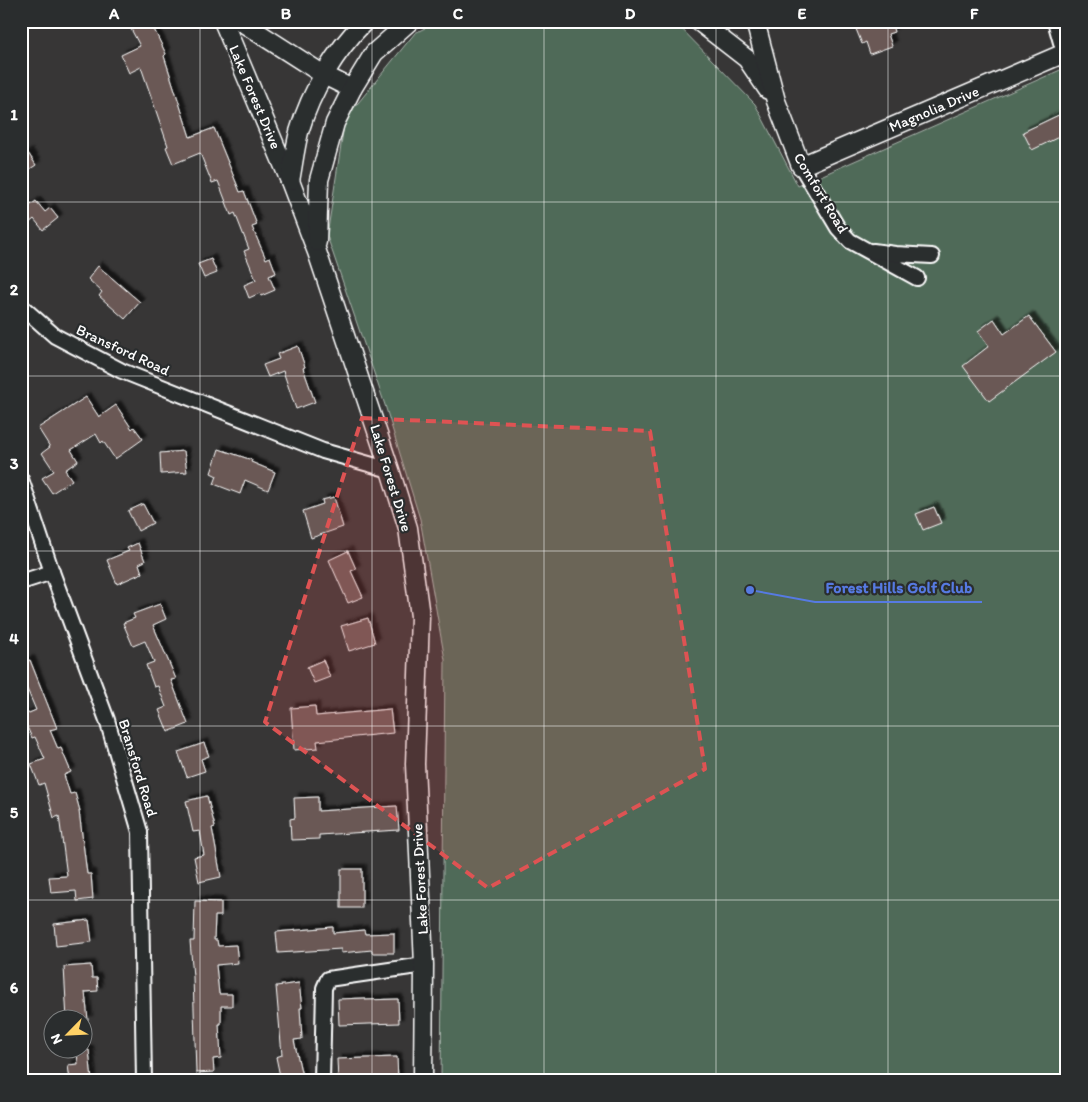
<svg xmlns="http://www.w3.org/2000/svg" width="1088" height="1102" font-family="Itim,sans-serif">
  <style>
    .green { fill: #506a58; stroke: #a8b4ac }
    .building { fill: #6b5955; stroke: #fff; filter: url(#shadow) }
    .lines { fill: none; stroke-linecap: round; stroke-linejoin: round }
    .minor-casing { stroke: #fff; stroke-width: 18 }
    .tertiary-casing { stroke: #fff; stroke-width: 21 }
    .minor { stroke: #2a2d2e; stroke-width: 14 }
    .tertiary { stroke: #2a2d2e; stroke-width: 18 }
    .marked { fill: #de5353; fill-opacity: 0.2; stroke: #de5353; stroke-width: 4; stroke-dasharray: 10 6; stroke-linejoin: round }
    .grid { fill: none; stroke: #fff; stroke-width: 1; stroke-opacity: 0.55 }
    .labels { text-anchor: middle; dominant-baseline: central; stroke-width: 4.5; stroke-linejoin: round; paint-order: stroke }
    .street-label { font-size: 15px; fill: #fff; stroke: #2a2d2e }
    .leader { fill: none; stroke: #567ae2; stroke-width: 2 }
    .callout-dot { fill: #567ae2; stroke: #2a2d2e; stroke-width: 2 }
    .callout-label { font-size: 16px; text-anchor: middle; font-weight: bold; fill: #567ae2; stroke: #2a2d2e; stroke-width: 4.5; stroke-linejoin: round; paint-order: stroke }
    .neatline { fill: none; stroke: #fff; stroke-width: 2 }
    .grid-label { font-size: 16px; text-anchor: middle; font-weight: bold; fill: #fff }
  </style>
  <defs>
    <filter id="shadow"><feDropShadow dx="4.5" dy="-4.5" stdDeviation="1" flood-color="#0009"/></filter>
  </defs>
  <rect width="100%" height="100%" fill="#373636"/>
  <filter id="ink" filterUnits="userSpaceOnUse"><feTurbulence type="fractalNoise" baseFrequency=".02" numOctaves="2"/><feDisplacementMap in="SourceGraphic" scale="10" xChannelSelector="R" yChannelSelector="G"/><feConvolveMatrix kernelMatrix="1 2 1 2 8 2 1 2 1" color-interpolation-filters="sRGB"/></filter>
  <g filter="url(#ink)">
    <path class="green" d="M439,21h235l81,83 43,82 269,-119v1014h-626l4,-421 -25,-141 -35,-114 -58,-169 18,-117 70,-86z"/>
    <g class="building">
      <path d="M147,21h3l16,33 -2,2 26,81 24,-9 26,64 4,-1 13,34 -5,2 14,32 4,-2 6,16 -7,3 6,14 -14,6 -1,-3 -11,5 -5,-13 12,-5 -12,-29 5,-2 -14,-36 -4,2 -13,-34 -6,2 -12,-30 -27,11 -7,-17 2,-1 -27,-79 -12,6 -8,-18 19,-9 -9,-17z"/>
      <path d="M860,21h31l3,11 -6,2 4,12 -22,8 -4,-12 -4,2 -6,-15 6,-2z"/>
      <path d="M1067,111v22l-35,17 -9,-18z"/>
      <path d="M28,153l8,12 -15,10v-17z"/>
      <path d="M21,201l6,7 9,-7 9,11 5,-4 8,10 -15,12 -9,-11 -13,11z"/>
      <path d="M211,259l6,14 -13,5 -6,-14z"/>
      <path d="M98,266l42,36 -15,17 -26,-23 3,-4 -14,-13z"/>
      <path d="M1029,316l27,36 -67,49 -26,-35 26,-20 -11,-15 16,-12 10,15z"/>
      <path d="M298,346l7,21 -2,1 12,34 -19,7 -13,-38 -15,6 -5,-12 16,-6 -2,-5z"/>
      <path d="M86,397l13,20 17,-12 16,24 2,-2 9,12 -28,20 -12,-18 -2,2 -5,-9 -25,16 7,11 -13,9 7,10 -20,13 -10,-15 12,-7 -12,-18 8,-6 -12,-19z"/>
      <path d="M219,449l33,11 -1,2 24,10 -7,18 -23,-10 -5,14 -26,-10 3,-8 -6,-3z"/>
      <path d="M184,451l3,21 -26,2 -1,-21z"/>
      <path d="M334,497l9,30 -32,11 -8,-27 20,-7 -1,-4z"/>
      <path d="M143,504l10,19 -15,8 -10,-20z"/>
      <path d="M934,507l7,16 -18,7 -7,-16z"/>
      <path d="M138,543l7,18 -6,3 3,9 -25,11 -10,-24 22,-9 -2,-3z"/>
      <path d="M348,551l8,18 -5,2 12,26 -15,6 -19,-43z"/>
      <path d="M160,604l6,15 -13,6 23,54 -5,1 17,44 -20,8 -9,-22 7,-3 -8,-21 -4,1 -8,-22 8,-3 -9,-21 -12,5 -10,-23 12,-5 -2,-4z"/>
      <path d="M368,618l7,25 -26,8 -8,-25z"/>
      <path d="M30,660l27,68 -7,2 8,19 3,-1 10,24 -7,3 6,19 5,-1 5,18h-1l8,63h4l2,25 -16,2 -1,-10 -25,2 -2,-16 18,-1 -8,-60 -5,2 -10,-35 -5,2 -8,-21 14,-5 -10,-22 -3,1 -10,-22 14,-6 -9,-21 -6,2v-28z"/>
      <path d="M323,660l7,17 -16,6 -7,-16z"/>
      <path d="M315,706l1,10 74,-7 3,24 -76,8 1,7 -24,2 -3,-42z"/>
      <path d="M204,743l5,13 -8,3 4,12 -18,6 -9,-25z"/>
      <path d="M207,796l8,31 -3,1 9,49 -22,5 -5,-25 10,-2 -4,-24 -7,1 -7,-31z"/>
      <path d="M318,797v14l79,-5 2,24 -80,5v4l-28,1 -1,-21 5,-1 -1,-20z"/>
      <rect x="341" y="869" width="21" height="39"/>
      <path d="M195,901l26,1v14h-6l-1,24h3l1,6 18,-1 2,18 -22,2 3,29h13v12h-11v18h-2l2,34 -8,1 1,13 -18,1 -3,-96 -3,-36h4z"/>
      <path d="M89,920l3,22 -36,4 -2,-22z"/>
      <path d="M333,927v6l31,-3 1,4 29,-1v20h-22v-3l-31,3v-4l-63,4 -2,-21z"/>
      <path d="M91,965l1,13h5l1,13 -13,1 3,28h-21l-3,-53z"/>
      <path d="M299,983l3,25h-2l2,31 -8,1 9,41h-22l-5,-24 6,-2 -6,-69z"/>
      <path d="M365,998v2l33,-1 1,24 -60,2 -1,-26z"/>
      <path d="M77,1050h12l3,31h-22l-2,-16 10,-1z"/>
      <path d="M397,1057l1,24h-60l-1,-22z"/>
    </g>
    <g class="lines">
      <g class="minor-casing">
        <g id="minor">
          <path d="M1055,21l9,32"/>
          <path d="M801,166l37,62 12,13 67,37"/>
          <path d="M873,251l22,3 37,2"/>
          <path d="M21,306l34,30 67,35 201,80 67,19"/>
          <path d="M21,479l31,93 55,148 33,112 4,249"/>
          <path d="M21,582l31,-10"/>
          <path d="M322,1081l2,-93 4,-9 96,-14"/>
        </g>
      </g>
      <g class="tertiary-casing">
        <g id="tertiary">
          <path d="M223,21l67,160 27,71 73,218 18,58 12,88 -5,148 9,201 -1,116"/>
          <path d="M240,21l84,54 28,14"/>
          <path d="M698,21l49,38 21,31"/>
          <path d="M755,21l21,80 25,65 266,-114"/>
          <path d="M290,181c3,-16 5,-33 9,-49 12,-41 36,-81 66,-111"/>
          <path d="M317,242l2,-62 16,-57 17,-34 22,-36 36,-32"/>
        </g>
      </g>
      <use href="#minor" class="minor"/>
      <use href="#tertiary" class="tertiary"/>
    </g>
  </g>
  <path class="marked" d="M362,418l288,13 55,338 -217,119 -223,-166z"/>
  <path class="grid" d="M200,21v1060M372,21v1060M544,21v1060M716,21v1060M888,21v1060M21,202h1046M21,376h1046M21,551h1046M21,726h1046M21,900h1046"/>
  <g class="labels">
    <g class="street-label">
      <text transform="translate(255 97) rotate(67)">Lake Forest Drive</text>
      <text transform="translate(934 109) rotate(-23)">Magnolia Drive</text>
      <text transform="translate(821 193) rotate(59)">Comfort Road</text>
      <text transform="translate(123 350) rotate(25)">Bransford Road</text>
      <text transform="translate(391 478) rotate(73)">Lake Forest Drive</text>
      <text transform="translate(138 768) rotate(73)">Bransford Road</text>
      <text transform="translate(420 879) rotate(-93)">Lake Forest Drive</text>
    </g>
  </g>
  <path class="leader" d="M750 590L815 602H982"/>
  <circle class="callout-dot" cx="750" cy="590" r="5"/>
  <g class="callout-label">
    <text x="899" y="593">Forest Hills Golf Club</text>
  </g>
  <rect width="1088" height="1102" fill="none" stroke="#2a2d2e" stroke-width="55"/>
  <g transform="translate(68 1034) rotate(246)"><circle r="24" fill="#2a2d2e" stroke="#7f8182"/>
  <path d="M0-4L9 19L0 12L-9 19Z" fill="#ffd166"/>
  <text y="-8" font-size="14" font-weight="bold" text-anchor="middle" fill="#ffffff">N</text>
  </g>
  <rect x="28" y="28" width="1032" height="1046" class="neatline"/>
  <g class="grid-label">
    <text x="114" y="19">A</text>
    <text x="286" y="19">B</text>
    <text x="458" y="19">C</text>
    <text x="630" y="19">D</text>
    <text x="802" y="19">E</text>
    <text x="974" y="19">F</text>
    <text x="14" y="120">1</text>
    <text x="14" y="295">2</text>
    <text x="14" y="469">3</text>
    <text x="14" y="644">4</text>
    <text x="14" y="818">5</text>
    <text x="14" y="993">6</text>
  </g>
</svg>
